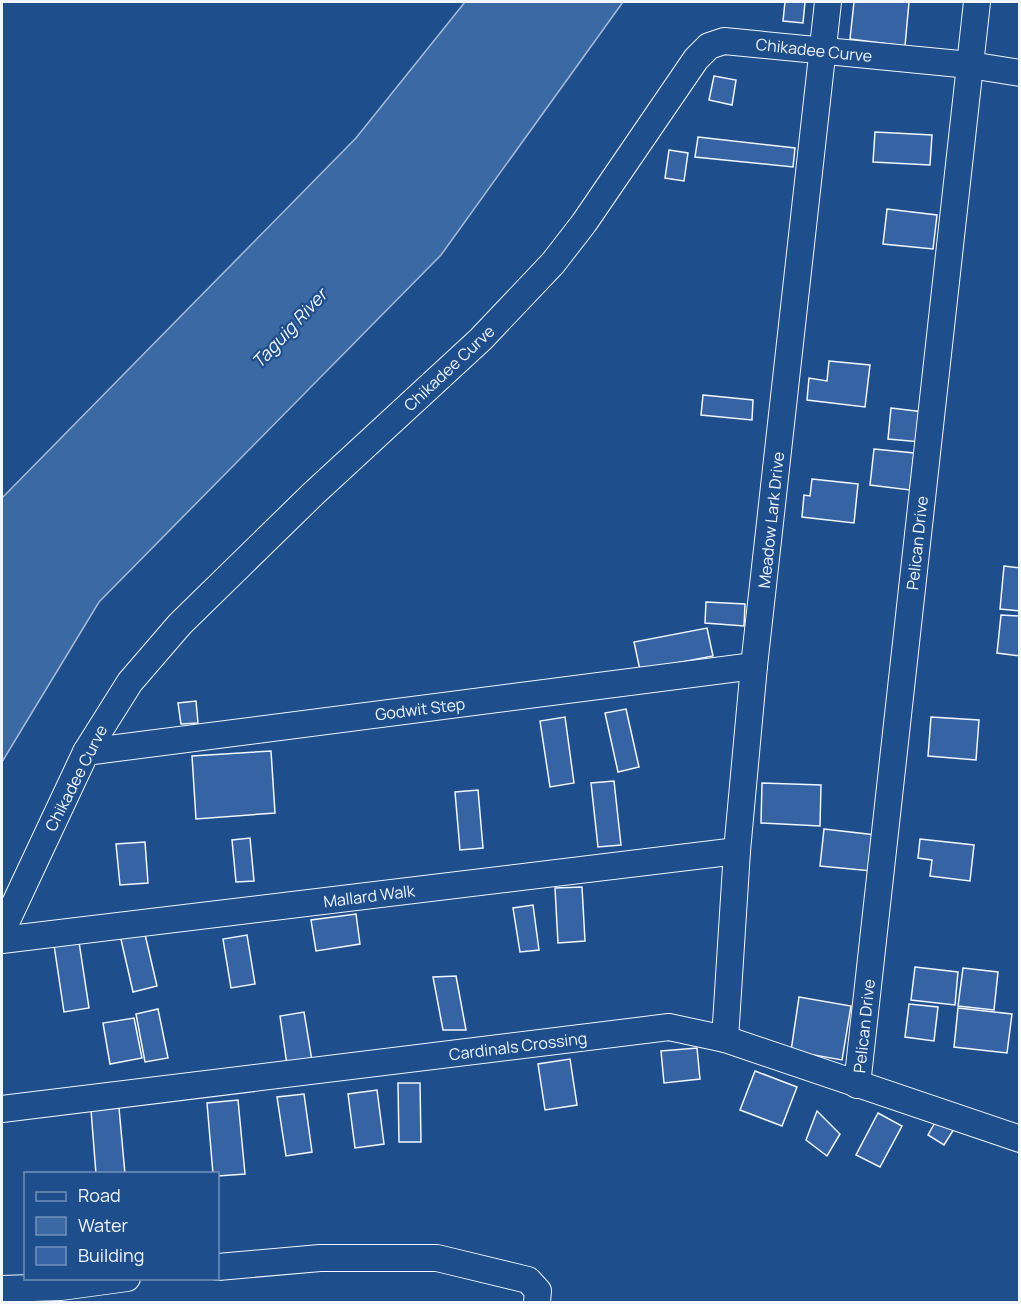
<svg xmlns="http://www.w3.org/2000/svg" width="1021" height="1304" font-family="Manrope,sans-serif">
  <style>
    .water { fill: #3b69a3; stroke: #a8bbd7; stroke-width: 1.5 }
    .building { fill: #3563a3; stroke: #f2f6ff; stroke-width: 1.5 }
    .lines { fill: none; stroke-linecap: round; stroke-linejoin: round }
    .minor-casing { stroke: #f2f6ff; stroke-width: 28 }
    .minor { stroke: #1f4e8c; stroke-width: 26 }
    .labels { text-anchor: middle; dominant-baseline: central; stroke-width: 4.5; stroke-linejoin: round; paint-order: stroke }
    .street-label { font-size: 16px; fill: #f2f6ff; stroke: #1f4e8c }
    .water-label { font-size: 18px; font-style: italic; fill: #f2f6ff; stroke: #1f4e8c }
  </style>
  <rect width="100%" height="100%" fill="#1f4e8c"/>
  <path class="water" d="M465,2h158l-182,253 -342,347 -97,160v-264l354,-360z"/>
  <g class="building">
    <path d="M785,2h20l-2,21 -20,-2z"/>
    <path d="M854,2h55l-4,44 -55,-7z"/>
    <path d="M714,76l22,4 -4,25 -23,-5z"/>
    <path d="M875,132l57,3 -2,30 -57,-3z"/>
    <path d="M698,137l97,11 -2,19 -98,-10z"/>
    <path d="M669,150l19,3 -4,28 -19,-3z"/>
    <path d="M887,209l50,6 -4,34 -50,-5z"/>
    <path d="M829,361l41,4 -5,42 -58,-7 2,-22 18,3z"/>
    <path d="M703,395l50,5 -1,20 -51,-5z"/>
    <path d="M891,408l33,4 -3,30 -33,-3z"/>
    <path d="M874,449l40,4 -4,37 -40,-5z"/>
    <path d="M812,479l46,5 -4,39 -52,-6 2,-22 6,1z"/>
    <path d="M1004,566l16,2v43l-20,-2z"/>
    <path d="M706,602l39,2 -1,22 -39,-3z"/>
    <path d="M1001,615l19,1v40l-23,-3z"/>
    <path d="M707,628l6,28 -73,14 -6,-28z"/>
    <path d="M196,701l2,22 -17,1 -3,-21z"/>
    <path d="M626,709l13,58 -21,5 -13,-59z"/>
    <path d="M565,717l9,66 -24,4 -10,-66z"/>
    <path d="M931,717l48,3 -3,40 -48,-4z"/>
    <path d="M271,751l4,62 -79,6 -4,-63z"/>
    <path d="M614,781l7,64 -23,2 -7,-64z"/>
    <path d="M762,783l59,2 -1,41 -59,-3z"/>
    <path d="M478,790l5,58 -23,2 -5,-58z"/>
    <path d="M824,829l52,6 -4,36 -52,-5z"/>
    <path d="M250,838l4,43 -18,1 -4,-42z"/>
    <path d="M920,839l54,6 -4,36 -40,-5 2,-16 -14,-2z"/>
    <path d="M145,842l3,41 -28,2 -4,-41z"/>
    <path d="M582,887l3,54 -27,2 -3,-55z"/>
    <path d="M533,905l6,45 -19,2 -7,-44z"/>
    <path d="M356,914l4,30 -44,7 -5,-31z"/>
    <path d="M144,930l13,56 -24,6 -13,-57z"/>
    <path d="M247,935l8,49 -24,4 -8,-49z"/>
    <path d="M79,942l10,66 -25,4 -10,-67z"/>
    <path d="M915,967l43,5 -3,33 -44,-5z"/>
    <path d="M963,968l35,4 -4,38 -36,-4z"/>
    <path d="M456,976l10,54h-23l-10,-53z"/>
    <path d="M799,997l52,9 -9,54 -51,-9z"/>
    <path d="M909,1004l29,3 -4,34 -29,-4z"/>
    <path d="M958,1008l54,6 -5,39 -53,-6z"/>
    <path d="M158,1009l10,49 -23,4 -9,-48z"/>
    <path d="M304,1012l8,49 -25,4 -7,-49z"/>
    <path d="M134,1018l8,40 -32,6 -7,-41z"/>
    <path d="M697,1048l3,31 -36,4 -3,-32z"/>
    <path d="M570,1059l7,46 -32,5 -7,-46z"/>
    <path d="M755,1071l42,16 -15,39 -42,-16z"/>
    <path d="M398,1083h22l1,59h-22z"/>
    <path d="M377,1090l7,54 -29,4 -7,-54z"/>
    <path d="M304,1094l8,58 -26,4 -9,-59z"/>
    <path d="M238,1100l7,74 -27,2v-2h-5l-6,-71z"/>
    <path d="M119,1108l6,66h-29l-5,-64z"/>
    <path d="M817,1111l23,23 -13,22 -21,-16z"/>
    <path d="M878,1113l24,13 -22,41 -24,-12z"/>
    <path d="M937,1119l17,10 -10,16 -16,-10z"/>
  </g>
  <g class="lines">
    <g class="minor-casing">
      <g id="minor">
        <path d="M86,752l668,-86"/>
        <path d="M2,931l84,-179 44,-70 50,-58 133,-130 168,-155 72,-76 31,-40 112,-164 13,-13 15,-5 246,24 50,8"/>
        <path d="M2,940l735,-89"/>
        <path d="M725,1039l12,-188 17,-185 74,-664"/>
        <path d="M857,1085l120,-1083"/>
        <path d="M2,1109l667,-82 56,12 295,100"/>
        <path d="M218,1267l102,-9h117l91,22 10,11 -1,11"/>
        <path d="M2,1289l59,-2 66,-9"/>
      </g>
    </g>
    <use href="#minor" class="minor"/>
  </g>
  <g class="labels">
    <g class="street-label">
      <text transform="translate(814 50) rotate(6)">Chikadee Curve</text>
      <text transform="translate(449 368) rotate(-43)">Chikadee Curve</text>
      <text transform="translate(771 520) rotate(-84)">Meadow Lark Drive</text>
      <text transform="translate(917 543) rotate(-84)">Pelican Drive</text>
      <text transform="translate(420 709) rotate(-7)">Godwit Step</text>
      <text transform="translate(76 778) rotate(-63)">Chikadee Curve</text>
      <text transform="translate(369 896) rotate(-7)">Mallard Walk</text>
      <text transform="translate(864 1026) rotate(-84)">Pelican Drive</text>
      <text transform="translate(518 1046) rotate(-7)">Cardinals Crossing</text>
    </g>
    <g class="water-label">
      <text transform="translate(289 328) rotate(-47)">Taguig River</text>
    </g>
  </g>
  <rect width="1021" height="1304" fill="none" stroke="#f2f6ff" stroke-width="6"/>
  <rect x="24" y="1172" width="195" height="108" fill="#1f4e8c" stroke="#7391ba" stroke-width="1.5"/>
  <rect x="36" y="1192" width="30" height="9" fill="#1f4e8c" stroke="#7391ba" stroke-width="1.5"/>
  <text x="78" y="1202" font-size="18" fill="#f2f6ff">Road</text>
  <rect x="36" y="1217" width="30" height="18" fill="#3b69a3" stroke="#7391ba" stroke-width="1.5"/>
  <text x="78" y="1232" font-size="18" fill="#f2f6ff">Water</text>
  <rect x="36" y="1247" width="30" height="18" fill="#3563a3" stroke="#7391ba" stroke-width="1.5"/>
  <text x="78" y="1262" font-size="18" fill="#f2f6ff">Building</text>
</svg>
